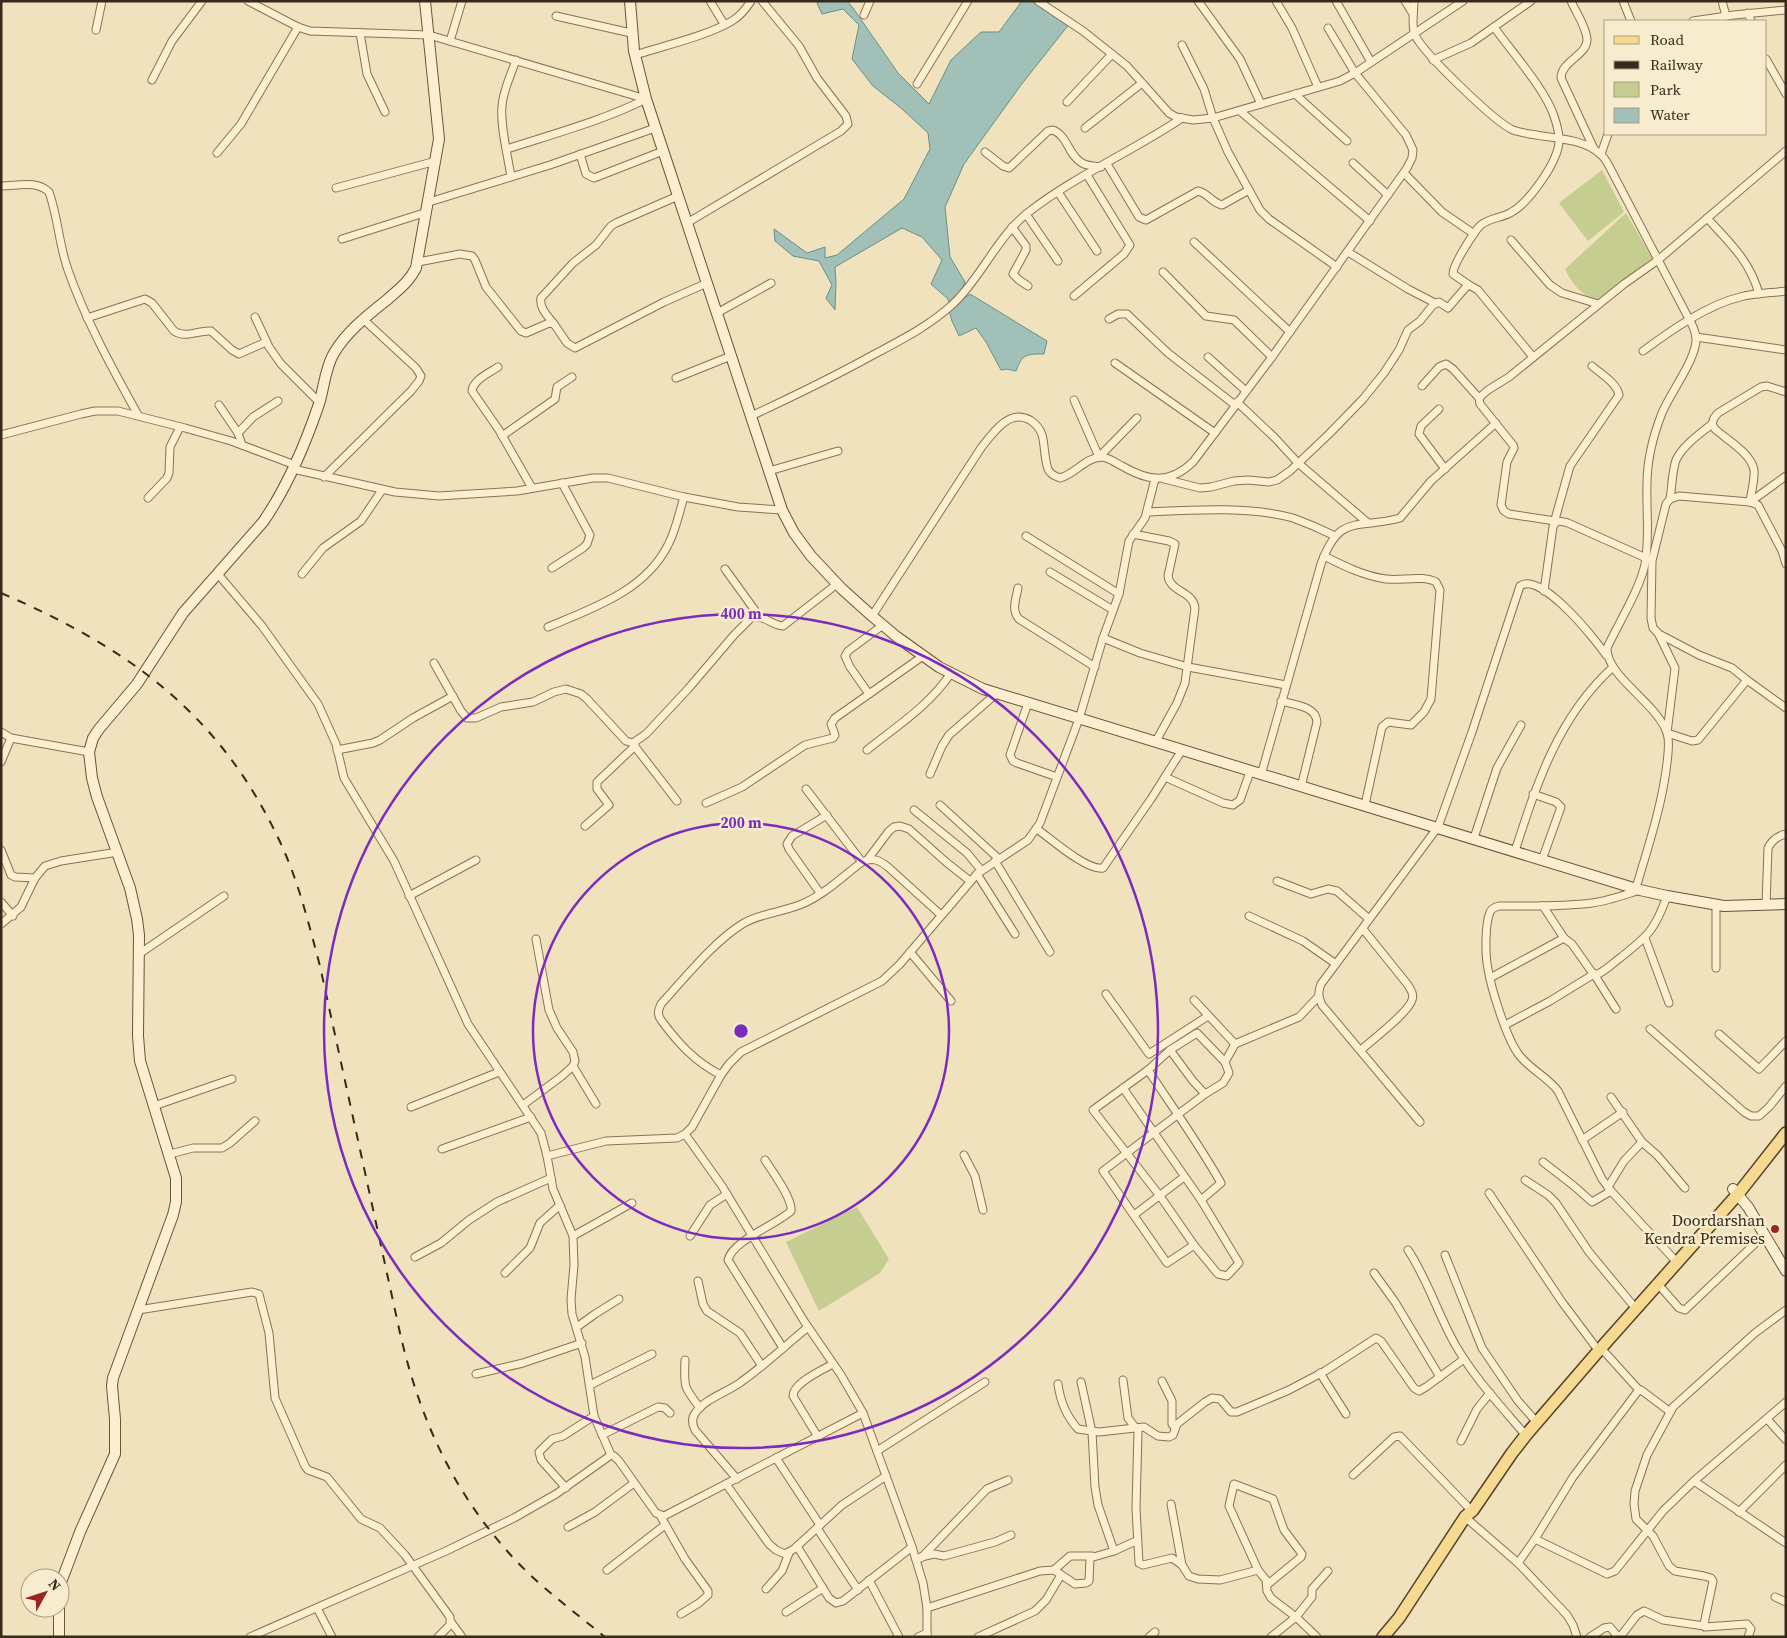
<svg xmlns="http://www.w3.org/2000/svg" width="1787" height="1638" font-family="'Source Serif 4',serif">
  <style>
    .green { fill: #c5ce90 }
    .water { fill: #a1c1b8; stroke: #688f86 }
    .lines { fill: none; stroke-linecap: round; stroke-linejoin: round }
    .street-casing { stroke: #887255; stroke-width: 9 }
    .secondary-casing { stroke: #6a5339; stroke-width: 12 }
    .primary-casing { stroke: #56402a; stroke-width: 14 }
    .street { stroke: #fbefd0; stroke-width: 7 }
    .secondary { stroke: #fbefd0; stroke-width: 10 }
    .primary { stroke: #f6da91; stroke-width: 11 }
    .rail { stroke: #37291b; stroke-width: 2; stroke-dasharray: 9 9; stroke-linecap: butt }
    .ring { fill: none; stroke: #7b2cbf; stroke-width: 2.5 }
    .poi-dot { fill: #9b2522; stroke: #f7eccd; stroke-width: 2 }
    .labels { text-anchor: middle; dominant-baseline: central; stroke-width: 5; stroke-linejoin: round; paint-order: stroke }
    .poi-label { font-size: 16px; fill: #37291b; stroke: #f7eccd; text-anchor: end }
    .centre { fill: #7b2cbf; stroke: #f7eccd; stroke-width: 2.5 }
    .ring-label { font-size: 15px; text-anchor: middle; font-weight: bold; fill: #7b2cbf; stroke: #f7eccd; stroke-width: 5; stroke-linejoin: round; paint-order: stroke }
  </style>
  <rect width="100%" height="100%" fill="#f0e2bd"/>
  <g class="green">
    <path d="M1602,170l22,42 -36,29 -29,-38z"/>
    <path d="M1626,213l26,45 -53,42c-15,0 -28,-18 -34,-31z"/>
    <path d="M857,1207l32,52 -9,14 -61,38 -33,-69z"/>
  </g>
  <g class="water">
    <path d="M820,1h27l6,7 45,65 31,31 22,-44 30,-28h18l23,-31h14l34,22 -49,62 -57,79 -19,43 5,50 15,25 -3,8 -13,13 -1,-4 -17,-15 11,-24 -20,-23 -20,-9 -67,39 1,16 -1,27 -9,-12 6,-13 -13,-24 -26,-5 -18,-15 -1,-12 33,24 18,-6v11l12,-3 67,-56 26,-50 -2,-16 -27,-25 -28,-22 -21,-27 7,-34 -16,-16 -21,5 -5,-11z"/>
    <path d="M970,294l77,47 -3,13c-17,0 -22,0 -28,17l-9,-2 -6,1 -15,-28 -10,-14 -17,8 -7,-15 -3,-11z"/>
  </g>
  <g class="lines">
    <g class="street-casing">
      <g id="street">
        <path d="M248,1l50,26 12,4 119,4 217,64"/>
        <path d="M710,1l14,23"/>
        <path d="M1038,1l45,30 44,35 42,47 7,4 17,3 20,-2 127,-37 15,-8 108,-72"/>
        <path d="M1198,1l42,58 21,45"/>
        <path d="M1276,1l16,27 26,59"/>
        <path d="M1336,1l35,61"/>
        <path d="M1405,1l8,13"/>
        <path d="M1414,1c0,10 -3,25 1,34 8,18 81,88 98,95 26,9 67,5 87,24 4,3 7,8 9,12l80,153c3,5 6,12 7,18 2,20 -26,56 -34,76 -9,23 -15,46 -15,71 -1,26 3,54 -2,80 -5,25 -27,60 -38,84 -1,28 50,55 60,85 3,9 1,21 0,30 -5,43 -19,84 -31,125"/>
        <path d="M1571,1c5,12 15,25 16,38 1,16 -26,22 -26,39l33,71"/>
        <path d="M1623,1l8,20"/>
        <path d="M1722,1l4,15"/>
        <path d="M1748,13l3,8"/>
        <path d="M864,15l6,-14"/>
        <path d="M556,16l75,17"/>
        <path d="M1693,21l41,-6 52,-5"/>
        <path d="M96,30l6,-29"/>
        <path d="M360,33l7,41 18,38"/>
        <path d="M450,41l12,-40"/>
        <path d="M1182,45l22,44 9,29 15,34 32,58 9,9 68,48"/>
        <path d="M635,55c28,-9 72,-19 97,-34 8,-5 14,-12 19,-20"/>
        <path d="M1766,59l20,35"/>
        <path d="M1433,60l38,-17 60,-42"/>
        <path d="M152,80l20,-39 30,-40"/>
        <path d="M917,84l51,-83"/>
        <path d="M1295,94l52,47"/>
        <path d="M1067,102l45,-48"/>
        <path d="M1240,111l130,110"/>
        <path d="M1085,128l57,-45"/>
        <path d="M507,149c46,-15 95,-28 139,-50"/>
        <path d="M985,152l18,14 6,2 39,-37 5,-1c15,6 15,25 29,33 5,3 13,3 19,4"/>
        <path d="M217,153l24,-29 57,-97"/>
        <path d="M580,154l6,20 8,4 69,-27"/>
        <path d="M1601,154l7,-20"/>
        <path d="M1353,163l35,32"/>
        <path d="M1107,164l32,53 7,3 52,-29c10,2 14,12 24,14l27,-15"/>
        <path d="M1404,173l38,39 32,22"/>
        <path d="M511,177c-3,-21 -11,-50 -9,-71 1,-16 9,-31 14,-46"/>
        <path d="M1,186c17,0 35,-6 48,6 9,25 10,53 19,78 18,51 44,98 70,145"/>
        <path d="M336,188l100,-27"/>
        <path d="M1058,192l39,59"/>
        <path d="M429,202l121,-37 105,-37"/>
        <path d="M1026,214l32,47"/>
        <path d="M1707,218c23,25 43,43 52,76"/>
        <path d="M687,223l154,-92 7,-7 -2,-8 -29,-38 -18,-32 -37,-45"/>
        <path d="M1012,227l14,19v4l-13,24 6,6 9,6"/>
        <path d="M342,239l85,-27"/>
        <path d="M1511,240l39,45 12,8 36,11"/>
        <path d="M1194,242l96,90"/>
        <path d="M1348,252l60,37 27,14"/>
        <path d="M418,262l42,-8 12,2 3,4 11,27 35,44 5,2 23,-10 5,1 13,19 8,5 89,-46 43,-19"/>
        <path d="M1163,272l43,44 28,4 38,37"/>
        <path d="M1469,285l-16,-11c-1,-8 22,-44 28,-49 8,-7 20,-7 29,-12 18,-9 50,-53 49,-74 0,-7 -3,-17 -5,-23 -9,-27 -43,-65 -60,-89"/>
        <path d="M1074,296l50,-42 6,-9 -43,-70"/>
        <path d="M717,313l54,-30"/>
        <path d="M255,317l14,30 12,17 38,38"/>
        <path d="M87,318l58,-19 7,4 22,28c12,8 24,-1 37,0l21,19 7,4 27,-12"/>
        <path d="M1109,319l9,-5h9l41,39 67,52"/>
        <path d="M554,324c-6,-8 -15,-16 -13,-26l32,-35 23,-18 15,-19 5,-3 62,-27"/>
        <path d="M1696,337l90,13"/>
        <path d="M1643,351c27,-20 64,-46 97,-54 15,-4 31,-4 46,-6"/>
        <path d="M1208,357l38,34"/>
        <path d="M1115,363l100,70"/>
        <path d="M498,367c-9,6 -25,13 -26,24l27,39 33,58"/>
        <path d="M676,378l55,-22"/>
        <path d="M1422,386l17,-19 7,-3 7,5 26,29"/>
        <path d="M1074,400l25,57 38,-39"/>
        <path d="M1237,402l38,36 23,25 70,60"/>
        <path d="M219,405l19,28 4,12"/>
        <path d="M1439,409l-18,17 -2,8 26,35"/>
        <path d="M751,416c41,-19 82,-39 122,-61 28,-15 56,-29 80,-51 29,-27 44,-68 77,-93 47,-36 103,-60 152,-93"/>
        <path d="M238,433l15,-16 25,-16"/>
        <path d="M1,435l80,-21 14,-3h23l67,17 46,13 64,24"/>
        <path d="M502,436l53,-37 2,-12 15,-10"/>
        <path d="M293,469l102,23 44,4 78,-5 76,-13h15l76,19 54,10 44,3"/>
        <path d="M769,471l69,-20"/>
        <path d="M324,477l87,-86 8,-10 2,-5 -5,-8 -53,-49"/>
        <path d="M1164,479l36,9 11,-1 23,-6 14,-1 21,2 8,-2 13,-9 39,-37 34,-35 21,-26 15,-23 9,-20 12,-9 13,-16 6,-3 9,6 18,-21 3,-2 9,5 55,67"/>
        <path d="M148,498l19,-20 2,-5 1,-26 10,-20"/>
        <path d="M1670,499c2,-12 2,-27 6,-39 7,-15 24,-26 36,-36"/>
        <path d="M1750,502c1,-10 5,-22 4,-32 -3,-17 -27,-30 -39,-41l-3,-5 2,-6 4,-5 43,-26 6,-1 19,6"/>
        <path d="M1750,502l36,-26"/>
        <path d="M1147,512c44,-2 103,-6 146,6 14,5 28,11 42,18"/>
        <path d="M1555,521l-46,-7 -5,-3 -3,-6 6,-43 7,-14 -1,-3 -33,-41 -1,-6 9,-8 21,-13 115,-93 34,-24 128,-109"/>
        <path d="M1554,523l16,-57 49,-71c-2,-12 -18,-21 -27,-29"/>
        <path d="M1133,534l36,7 6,3 -7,32c2,16 25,15 27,32l-10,75 -8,20 -21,38"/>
        <path d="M1026,536l93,58"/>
        <path d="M1324,556c20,10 40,20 62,23 16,2 36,-4 50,3l4,8 -9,109 -7,13 -13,13 -23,-3 -6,5 -17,78"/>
        <path d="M552,568l31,-20 4,-4 3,-9 -28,-52"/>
        <path d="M725,569l34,47"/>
        <path d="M1050,572l63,38"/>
        <path d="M217,573l45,53 56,78 18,40 8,34 50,83 74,163 73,109 6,23 6,33 20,47 1,29 -3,34 1,15 13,43 9,59 17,39"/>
        <path d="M302,574l21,-26 38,-27 21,-31"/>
        <path d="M1018,588c-2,11 -7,22 1,31l76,48"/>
        <path d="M1544,591l9,-64c3,-8 8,-6 15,-4l78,35"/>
        <path d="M872,616l109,-168c11,-14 28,-40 49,-28 6,4 10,8 12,15 3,10 2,23 6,34 2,5 6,7 12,9 15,-4 25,-20 41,-21 8,0 14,6 21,9 26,15 47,19 71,-4l79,-105 135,-189 5,-10 1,-8 -7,-15 -51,-62 -27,-45"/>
        <path d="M548,627c45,-19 97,-36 120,-82 8,-15 11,-32 16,-48"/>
        <path d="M1659,635l16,33 -8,65 25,8 6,-1 49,-60 39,28"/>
        <path d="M1103,638l37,15 48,14 98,18"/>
        <path d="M434,663l27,48 6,7h9l25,-11 32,-5 21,-10 12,-3 15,5 6,5 39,42 7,2 13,-9 42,-45 46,-54 18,-18c13,-2 19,8 31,9l54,-42"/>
        <path d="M1747,680l-15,-12 -33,-13 -40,-21 -6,-6 -2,-10 1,-57 14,-57 4,-5 9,-3 71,6 8,3 24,46 4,13"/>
        <path d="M869,694l-19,-27 -5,-11 3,-5 35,-26"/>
        <path d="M1281,701c14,4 35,5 36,21l-16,65"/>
        <path d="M1028,703l-18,52 3,6 4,2 40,14"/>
        <path d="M1,732l10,6 78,14"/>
        <path d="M633,744l44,57"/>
        <path d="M337,750l36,-7 7,-3 33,-22 40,-22"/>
        <path d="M867,750c30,-24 63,-45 84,-77"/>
        <path d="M1,762l10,-24"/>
        <path d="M930,774l12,-28 7,-11 48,-42"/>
        <path d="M1261,775l60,-211c19,-52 36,-34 79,-46l31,-37 65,-58"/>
        <path d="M1165,777l58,26 10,2 7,-5 10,-28"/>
        <path d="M806,789l56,73"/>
        <path d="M1533,794l23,8 5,5 -19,53"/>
        <path d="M706,803l36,-16 63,-42 28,-7 2,-3 -4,-11 4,-6 88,-62"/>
        <path d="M940,805l59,54"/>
        <path d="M914,810l53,43 14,17"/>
        <path d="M585,826l24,-21 -12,-16v-7l38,-36"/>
        <path d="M1037,829c14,10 50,42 66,39l48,-69 31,-49"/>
        <path d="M1474,838l23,-70 24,-43"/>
        <path d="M1,850l10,25 4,2 20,1"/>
        <path d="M1515,851c22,-68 43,-134 98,-184"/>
        <path d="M868,859l21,-28 5,-4 6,-1 9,3 37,33 24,19"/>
        <path d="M995,861l55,91"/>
        <path d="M977,874l38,60"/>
        <path d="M1277,881l34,13 17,-5 9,2 32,28"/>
        <path d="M1640,890c-16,5 -32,11 -48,13 -31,4 -63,3 -93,3 -4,1 -7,2 -9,6 -5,12 -5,43 -2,57 3,19 18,67 29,83 10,16 30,24 41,39l44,88 9,12 62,67"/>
        <path d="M820,893l-31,-44 -2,-5 5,-8 35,-21"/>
        <path d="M409,896l67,-36"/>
        <path d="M1,902l12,14"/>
        <path d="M1716,905v63"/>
        <path d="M1766,905l2,-57c4,-8 9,-12 18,-14"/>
        <path d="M1543,906l21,32"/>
        <path d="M1249,916l54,25 33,23"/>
        <path d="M1,924l20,-17 14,-29 10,-12 16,-5 57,-9"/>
        <path d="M1645,938l24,65"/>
        <path d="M910,952l41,49"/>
        <path d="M139,954l85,-58"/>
        <path d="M1490,978l74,-40 8,6 19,27 3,3h4c8,-4 15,-11 22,-16 28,-22 35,-28 47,-62"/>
        <path d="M1106,994l43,60 59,-38"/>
        <path d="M1194,1000l41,44 64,-27 19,-20"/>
        <path d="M1505,1025l45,-24 44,-27 22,35"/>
        <path d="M1650,1029l94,83 7,4h8l10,-9 17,-21"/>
        <path d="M1719,1034l40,35 27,-28"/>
        <path d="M1170,1050l23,31 12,13 -102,77 64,92 27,-18 24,29 9,2 12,-13 -38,-63"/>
        <path d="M1361,1050c11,-10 47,-37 51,-50 2,-6 -1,-10 -4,-15l-45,-56"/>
        <path d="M1225,1062l10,-18"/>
        <path d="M573,1066l23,38"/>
        <path d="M721,1075c-26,-13 -43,-32 -60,-55 -4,-6 -3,-9 0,-16 23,-25 54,-64 83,-81 18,-10 39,-11 58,-19 22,-9 41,-28 60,-42 11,-5 17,-2 26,5l53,48"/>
        <path d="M1123,1088l78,112 20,-17c-22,-39 -48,-75 -73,-113"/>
        <path d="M523,1105l39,-29 11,-10 2,-5 -2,-9 -16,-24 -8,-18 -13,-71"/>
        <path d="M154,1106l78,-27"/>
        <path d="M411,1107l88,-35"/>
        <path d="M1420,1122l-98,-117c-4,-8 -4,-13 -1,-21l117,-157 34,-95 48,-146c21,-15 75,53 86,69"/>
        <path d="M685,1134l37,52 82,135 37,54 22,38 49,134 11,36 4,25v29"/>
        <path d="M1582,1140l41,-28"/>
        <path d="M1642,1142l15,13 28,33"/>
        <path d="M442,1149l89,-32"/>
        <path d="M170,1154l23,-6h29l8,-5 25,-22"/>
        <path d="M964,1155l11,21 8,34"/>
        <path d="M547,1156l59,-15 71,-3 8,-4 7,-7 29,-52 8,-11 12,-12 141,-71 18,-17 77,-90 51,-34 12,-17 39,-104 24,-81 16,-44 10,-53 16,-23 10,-39"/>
        <path d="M765,1160c7,11 28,39 26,51 -15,14 -58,29 -63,49l55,88"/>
        <path d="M1543,1162l31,24 18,16 19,-11"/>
        <path d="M1525,1180l23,15 8,8 33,49 43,52"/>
        <path d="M1608,1187l16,-26 18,-19 -31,-45"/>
        <path d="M1489,1193l73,109 33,44"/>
        <path d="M1134,1215l50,-38"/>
        <path d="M573,1236l59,-33"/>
        <path d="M690,1236l20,-31 17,-11"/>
        <path d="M1194,1245l-34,-49 -67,-86 55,-40 22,-20 27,-17 28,29 4,11 -6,10 -18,11"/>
        <path d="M1408,1250c20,30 30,65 48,96 18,31 43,58 66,85"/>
        <path d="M1445,1255l37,93 36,53 15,17"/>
        <path d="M415,1257l26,-14 28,-23 28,-18 54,-24"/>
        <path d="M505,1273l25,-25 10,-25 20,-18"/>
        <path d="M1374,1273l21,29 45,75"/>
        <path d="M698,1281l5,23 4,7 33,22 22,33"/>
        <path d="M1658,1284l21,24 6,2 79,-75"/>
        <path d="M138,1310l114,-18 7,2 10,39 6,65 30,68 3,4 19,7 34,42 19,9 25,27 45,62v8l-12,12"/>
        <path d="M577,1327l18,-13 24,-15"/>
        <path d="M1601,1348l38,42"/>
        <path d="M685,1360c-1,27 -2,26 15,48"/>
        <path d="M1320,1373l26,41"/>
        <path d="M476,1374l47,-11 59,-20"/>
        <path d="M1123,1380l5,38 10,13 -2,77 3,55 4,2 29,-7 10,7 7,11 9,3 22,1 38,-10 8,10 1,11 4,7 25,19 21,20"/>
        <path d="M1162,1381l10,20v23l3,4"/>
        <path d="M1081,1382l11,50 3,55 3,18 16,46"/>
        <path d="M1058,1384c2,16 9,33 20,45l21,3 45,-5 14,9 11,1 4,-2 4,-11 28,-22 7,-4 8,1 11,13h6l52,-22 36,-19 51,-33 5,3 33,47 5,3 7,-4 38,-28"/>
        <path d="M590,1385l62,-31"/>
        <path d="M1767,1419l19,21"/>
        <path d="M602,1435l56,-28 7,1 5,5"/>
        <path d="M818,1437l-25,-41c0,-13 29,-26 40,-32"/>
        <path d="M1461,1441l16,-32 13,-16"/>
        <path d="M877,1451l108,-69"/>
        <path d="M776,1458l44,67"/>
        <path d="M1353,1475l41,-38 6,-1 68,71"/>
        <path d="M737,1479l-42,-49c-3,-6 -4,-12 1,-18 10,-14 32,-20 45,-30 24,-17 45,-37 67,-55"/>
        <path d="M1694,1481l92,62"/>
        <path d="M726,1484l43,60 7,6 9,4 9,-5 48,-44 44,-29"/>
        <path d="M566,1488l-25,-28 -2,-8 13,-13 11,-3 31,-20"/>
        <path d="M1171,1504l11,61"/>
        <path d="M1739,1512l47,-47"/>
        <path d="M660,1515l25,44 23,32v4l-9,8 -18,11"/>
        <path d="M1465,1517l53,46 49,52 6,10 4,12"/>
        <path d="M568,1527l27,-15 39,-29"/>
        <path d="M817,1528l41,62"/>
        <path d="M1535,1539l66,32 6,3 8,-3 48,-60 31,-30 92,-79"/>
        <path d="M797,1546l32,52 7,5 7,-2 69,-54"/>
        <path d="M921,1557l13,-3 10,2 51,-14 16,-7"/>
        <path d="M916,1559l5,-1 66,-69 21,-9"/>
        <path d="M1518,1563l17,-24 38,-62 65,-86 3,-1 28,21"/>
        <path d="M607,1570l58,-45"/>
        <path d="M1054,1570l16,-14h22"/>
        <path d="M1258,1570l-29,-64 5,-22 39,15 11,31 18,24 -1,3 -34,28"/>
        <path d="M869,1580l30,57"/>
        <path d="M766,1589l16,-18 7,-18"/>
        <path d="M1775,1597l11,5"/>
        <path d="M317,1608l15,29"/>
        <path d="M927,1608l113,-37 14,-1 21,14 11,-1 3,-2 1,-23 24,-7 22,-10"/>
        <path d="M786,1612l37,-24"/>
        <path d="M451,1622l11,15"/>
        <path d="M250,1637l196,-86 68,-33 42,-24 55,-39 3,1 5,5 37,52 8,3 199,-103"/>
        <path d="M918,1637l9,-4"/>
        <path d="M978,1637l57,-26 11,-11 15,-25"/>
        <path d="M1149,1637l6,-5"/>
        <path d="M1271,1637l25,-20 16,-20v-8l16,-18"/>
        <path d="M1590,1637l14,-9 6,-1 8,10"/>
        <path d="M1620,1637l17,-22 7,-4 19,9 41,6"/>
        <path d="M1748,1637l3,-8 -4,-5 -42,3 -1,-3 9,-43 -2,-3 -7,-2 -29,-5 -6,-5 -16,-30 -17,-17 -2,-15 1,-13 12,-36 26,-48 82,-74 31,-23"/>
      </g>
    </g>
    <g class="secondary-casing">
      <g id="secondary">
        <path d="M630,1l4,50 12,48 136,411 12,23 17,23 31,33 30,27 25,21 42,30 44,22 657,201 27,6 57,10 62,-2"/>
        <path d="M1733,1189l15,18 38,64"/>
        <path d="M60,1585l20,-53 35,-78v-35l-3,-33 1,-8 60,-163 3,-13v-24l-36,-117 -2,-25 1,-101 -2,-16 -7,-31 -33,-91 -5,-19 -3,-26 4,-14 6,-9 38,-45 46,-71 80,-91c25,-36 42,-77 56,-118 5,-16 6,-36 15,-51 13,-22 34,-38 54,-54 11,-10 21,-17 28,-31l23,-129 -14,-138"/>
        <path d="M59,1608v29"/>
      </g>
    </g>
    <g class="primary-casing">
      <path id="primary" d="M1383,1637l16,-19 66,-101 8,-7 39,-57 14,-18 75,-87 137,-154 48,-61"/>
    </g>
    <use href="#street" class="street"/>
    <use href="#secondary" class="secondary"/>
    <use href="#primary" class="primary"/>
    <path class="rail" d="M1,593c128,55 220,121 280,251 18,39 28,81 39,122l80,367c19,83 51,155 108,219 28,32 64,58 97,85"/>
  </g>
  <g class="ring">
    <circle cx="741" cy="1031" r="208"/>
    <circle cx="741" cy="1031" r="417"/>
  </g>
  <circle class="poi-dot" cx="1775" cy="1229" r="5"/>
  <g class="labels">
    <g class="poi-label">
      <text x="1765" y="1220">Doordarshan<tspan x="1765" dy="18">Kendra Premises</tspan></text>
    </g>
  </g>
  <circle cx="741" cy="1031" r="8" class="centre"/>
  <g class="ring-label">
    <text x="741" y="619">400 m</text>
    <text x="741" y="828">200 m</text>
  </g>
  <rect width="1787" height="1638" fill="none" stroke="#37291b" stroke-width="5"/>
  <rect x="1604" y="20" width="162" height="115" fill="#f7eccd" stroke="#aa9e86"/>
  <rect x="1614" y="36" width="25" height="8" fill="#f6da91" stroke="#aa9e86"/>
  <text x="1650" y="45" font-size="15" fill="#37291b">Road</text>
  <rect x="1614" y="61" width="25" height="8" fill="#37291b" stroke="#aa9e86"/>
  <text x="1650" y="70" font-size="15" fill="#37291b">Railway</text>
  <rect x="1614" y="82" width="25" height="15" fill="#c5ce90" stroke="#aa9e86"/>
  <text x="1650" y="95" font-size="15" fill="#37291b">Park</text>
  <rect x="1614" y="108" width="25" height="15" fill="#a1c1b8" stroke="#aa9e86"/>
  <text x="1650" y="120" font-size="15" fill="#37291b">Water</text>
  <g transform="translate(45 1593) rotate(50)"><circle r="24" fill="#f7eccd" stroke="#aa9e86"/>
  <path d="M0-4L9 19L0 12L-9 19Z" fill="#9b2522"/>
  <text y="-8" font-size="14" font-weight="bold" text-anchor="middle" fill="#37291b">N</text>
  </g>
</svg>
